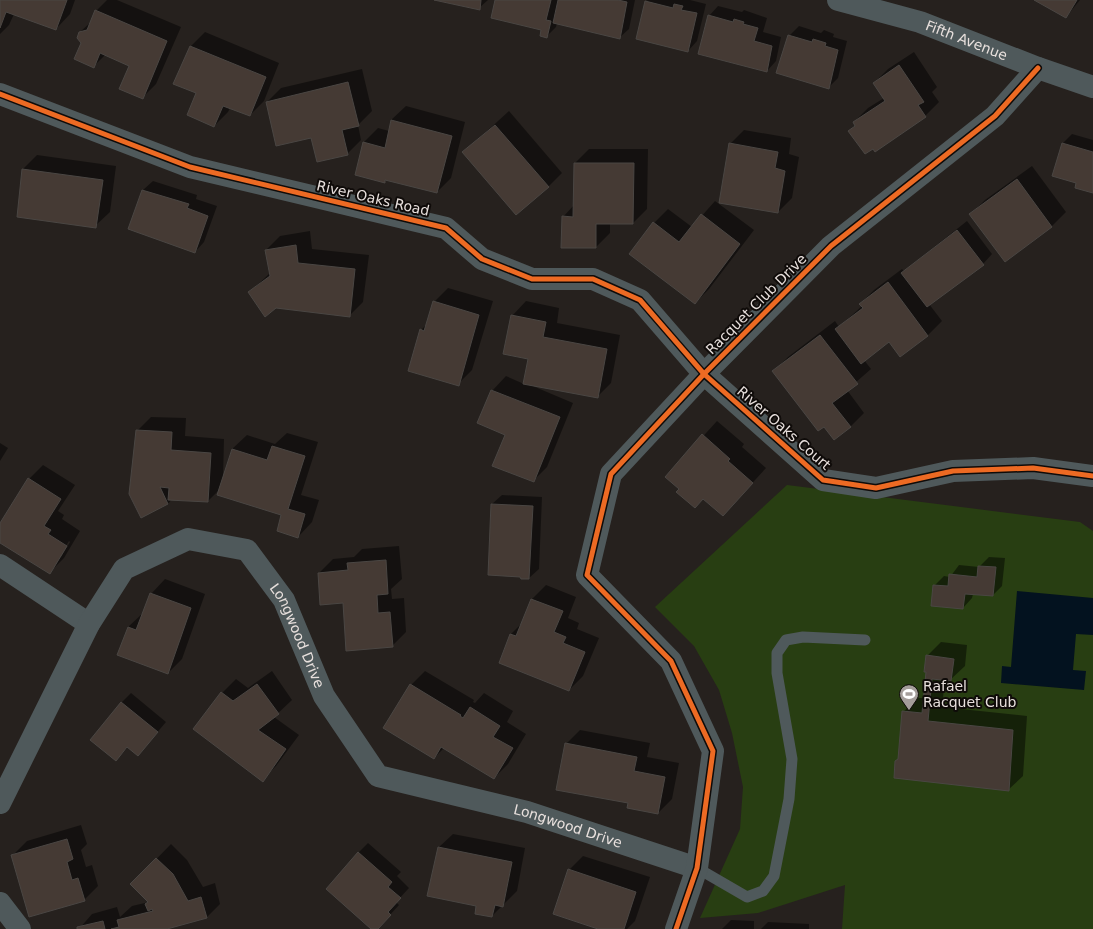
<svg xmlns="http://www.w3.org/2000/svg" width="1093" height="929" font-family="'DejaVu Sans',sans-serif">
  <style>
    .green { fill: #283e12 }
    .water { fill: #03121f }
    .shadow { fill: #0007; fill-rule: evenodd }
    .building { fill: #453a34; stroke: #4a4643 }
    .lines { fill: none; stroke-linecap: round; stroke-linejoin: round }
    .service { stroke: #4f595b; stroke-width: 11 }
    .minor { stroke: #4f595b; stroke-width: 22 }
    .tertiary { stroke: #4f595b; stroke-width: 22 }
    .cycleway-casing { stroke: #0f0b09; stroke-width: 8 }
    .cycleway { stroke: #ed6a23; stroke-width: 5 }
    .labels { text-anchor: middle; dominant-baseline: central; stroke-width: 4; stroke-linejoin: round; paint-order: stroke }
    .street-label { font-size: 14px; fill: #e8e0dd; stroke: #0f0b09 }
    .poi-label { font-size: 14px; fill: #e8e0dd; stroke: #0f0b09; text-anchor: start }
  </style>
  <rect width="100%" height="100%" fill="#26211e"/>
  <path class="green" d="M787,485l293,37 13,9v398h-251l3,-44 -87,28 -58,5 40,-89 3,-42 -11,-54 -13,-43 -25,-44 -39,-39z"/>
  <path class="water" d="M1017,591l76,7v37l-17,-1 -3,36 13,1 -2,19 -83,-7 1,-17 9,1z"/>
  <g class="shadow">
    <path d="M0,0h75l-5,14 -14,15 -42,-15 -5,11 -9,9z"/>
    <path d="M107,0h10l64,27 -25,57 -14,14 -12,-33 -25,-10 -11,11 -12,-23 -2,-11 12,-11 4,-10z"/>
    <path d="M439,0h49l-9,8z"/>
    <path d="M496,0h139l-6,29 -10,9 -62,-15 -1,4 -10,10 -4,-8z"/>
    <path d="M648,0h42l16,4 -9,37 -9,10 -42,-50z"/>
    <path d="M1036,0h44l-14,17z"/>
    <path d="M718,6l24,6 2,-2 23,8 -4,14 18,5 -5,24 -9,10 -58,-55z"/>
    <path d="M799,26l22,7 3,-3 10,4 -1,3 14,4 -9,37 -10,10 -39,-52z"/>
    <path d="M205,32l74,31 -15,38 -14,14 -20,-7 -2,4 -14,14 -16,-34 -23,-8 16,-38z"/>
    <path d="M914,52l23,35 -5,5 7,10 -14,14 -76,15 7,-7 -2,-2 14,-14 16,-10 -10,-15 14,-14z"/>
    <path d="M362,69l10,42 -14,14 3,15 -14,14 -35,-17 -45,-35 14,-14z"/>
    <path d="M406,106l59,16 -14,56 -14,14 -50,-12 -3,2 -20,-40 14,-14 11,3 2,-11z"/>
    <path d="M509,111l53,62 -14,14 -84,-35z"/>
    <path d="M744,130l47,8 -2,16 10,3 -7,41 -14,14 -48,-68z"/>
    <path d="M1072,134l21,6v52l-30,-49z"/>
    <path d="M589,149h59l-1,60 -14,14h-23v10l-14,14 -33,-30 11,-12 1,-42z"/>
    <path d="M37,155l79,11 -6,46 -15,14 -72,-57z"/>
    <path d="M1032,166l34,46 -14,14 -47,35 -34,-47 14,-14z"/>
    <path d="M153,181l44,14 -1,4 21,7 -13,36 -9,10 -65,-23 13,-39z"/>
    <path d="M715,201l39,29 -45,59 -14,14 -41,-80 14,-14 24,18z"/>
    <path d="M967,221l25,33 -9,10 -54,40 13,17 -14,14 -27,21 -12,-15 -25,19 7,9 -24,21 17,23 -14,14 -26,-1 -50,-55 14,-14 47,-36 4,6 23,-21 -2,-2 14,-14 28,-21 2,2z"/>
    <path d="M310,231l2,18 57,6 -6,47 -14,14 -100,-23 21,-20 -4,-23 14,-14z"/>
    <path d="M448,288l45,13 -21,69 -14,14 -37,-54 6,-6 7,-22z"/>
    <path d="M526,301l33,7 -2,15 63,12 -9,48 -14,14 -69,-13 45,19 -26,64 -14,14 -27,-47 -14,-43 14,-15 18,8 5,-25 -17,-43z"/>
    <path d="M151,417l35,1 -1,18 39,3 -1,40 9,-30 15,-14 28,9 12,-11 31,9 -17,53 18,5 -7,22 -14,15 -16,-22 -62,-26 -12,12 -36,-2 -4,5 -27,12 -4,-85z"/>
    <path d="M717,421l27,23 -2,3 24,21 -43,47 -19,-17 -9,9 -15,-18 -14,-12z"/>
    <path d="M0,443l8,5 -8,13z"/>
    <path d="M43,465l32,20 -17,26 6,4 -2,4 18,12 -16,27 -14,14 -50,-30v-17l29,-46zM69,541l1,1 -9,15h-2z"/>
    <path d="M502,495l40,2 -3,72 -10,9 -37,-74z"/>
    <path d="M399,546l3,33 -11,10 1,10 12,-1 2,34 -14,14 -48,-44 -23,2 -2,-31 14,-14 21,-2 8,-8z"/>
    <path d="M989,557l16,1 -3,28 -9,9 -20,-1 -1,4 -9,10 -29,-22 10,-10 6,1 9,-12 20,2z"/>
    <path d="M165,579l40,15 -23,65 -14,14 -50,-18 10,-28 15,-14 8,-19z"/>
    <path d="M546,585l30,12 -8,21 11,5 -2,6 22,9 -16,38 -14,14 -58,-56 12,-12 9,-23z"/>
    <path d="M941,642l26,3 -2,21 -15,14 -5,-1 -3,28 85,9 -4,60 -15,14 -109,-32 4,-46 15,-14h7l2,-42z"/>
    <path d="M272,671l20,29 -18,17 25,18 -23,31 -14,14 -40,-87 14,-14 12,9z"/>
    <path d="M425,671l49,29 -1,2 2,1 9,-10 29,18 -6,11 19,12 -18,30 -14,14 -50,-30 -10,10 -23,-73z"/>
    <path d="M131,693l35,29 -28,33 -10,-8 -12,13 5,-57z"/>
    <path d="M580,730l70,13 -3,14 32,6 -7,36 -14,14 -29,-11 -63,-58z"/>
    <path d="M81,825l6,19 -6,6 5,17 6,-2 6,21 -14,14 -71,-45 14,-14z"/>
    <path d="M453,834l72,14 -8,43 -25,25 -54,-68z"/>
    <path d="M368,843l33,29 -4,4 12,12 -13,14 3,3 -22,24h-4l-15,-76z"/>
    <path d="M171,844l16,16 16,27 12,-4 5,21 -14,14 -43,11h-84l13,-15 25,-7 3,10 12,-11 17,-4 -17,-18z"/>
    <path d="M583,856l67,21 -15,44 -8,8h-26l-32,-59z"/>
    <path d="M731,920l23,1v8h-32z"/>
    <path d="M768,922l41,2v5h-48z"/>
  </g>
  <g class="building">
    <path d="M0,0h67l-11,30 -50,-18 -6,16z"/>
    <path d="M434,0h47l-1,10z"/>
    <path d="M495,0h56l-5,20 5,1 -4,17 -7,-2 1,-6 -50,-12z"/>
    <path d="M558,0h60l9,2 -7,37 -67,-16z"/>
    <path d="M1034,0h43l-11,18z"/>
    <path d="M645,1l28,7 1,-4 9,2 -2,4 16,3 -9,39 -52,-13z"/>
    <path d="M95,10l72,31 -24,58 -24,-10 10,-23 -29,-13 -6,15 -20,-9 7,-16 -4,-5 2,-6 8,-2z"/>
    <path d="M708,15l25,7 1,-3 10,3 -1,2 15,4 -4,13 18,5 -5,26 -69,-18z"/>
    <path d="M788,35l24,7 1,-3 13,4 -1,3 13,4 -9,39 -53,-16z"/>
    <path d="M190,46l76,31 -16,39 -27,-10 -9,21 -27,-12 9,-22 -23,-9z"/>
    <path d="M899,65l25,37 -6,3 8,12 -51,35 -2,-3 -8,5 -17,-23 7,-5 -2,-4 32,-21 -12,-18z"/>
    <path d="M348,82l11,44 -17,4 6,25 -31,7 -6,-24 -35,8 -10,-44z"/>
    <path d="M391,120l61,16 -15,57 -52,-13v3l-30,-8 8,-33 22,6z"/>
    <path d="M495,125l54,62 -33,28 -54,-63z"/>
    <path d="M729,143l49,9 -3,16 10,3 -7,42 -59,-10z"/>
    <path d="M1062,143l31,9v41l-18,-5 1,-5 -24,-7z"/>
    <path d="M574,163h60l-1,61h-37v24h-35l1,-32 11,1z"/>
    <path d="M22,169l81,11 -7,48 -79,-11z"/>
    <path d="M1017,179l35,48 -47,35 -36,-48z"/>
    <path d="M142,190l47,14 -2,4 21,8 -13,37 -67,-24z"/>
    <path d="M701,214l39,30 -45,60 -66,-50 24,-32 26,20z"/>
    <path d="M957,230l27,35 -57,42 -26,-34z"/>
    <path d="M296,245l2,18 57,6 -5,48 -74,-9 -11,9 -17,-25 22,-16 -5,-26z"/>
    <path d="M888,282l40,54 -28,21 -11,-15 -28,22 -26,-35 28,-21 -4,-4z"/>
    <path d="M433,301l46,14 -20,71 -51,-15 12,-42 4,2z"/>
    <path d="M511,315l35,7 -3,15 64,12 -9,49 -75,-14 5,-25 -25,-5z"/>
    <path d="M820,335l38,49 -26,19 19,24 -17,13 -10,-13 -6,4 -46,-60z"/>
    <path d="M491,390l69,27 -26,65 -42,-16 13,-31 -28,-12z"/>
    <path d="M136,430l36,2 -1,18 40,3 -3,49 -40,-2 1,-12 -9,-1 8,17 -27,14 -12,-24z"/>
    <path d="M702,434l28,25 -2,2 25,22 -30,33 -20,-17 -8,9 -19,-16 3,-3 -14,-12z"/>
    <path d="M272,446l33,10 -17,53 17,5 -7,24 -21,-7 4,-16 -64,-20 15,-46 35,11z"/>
    <path d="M28,478l33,21 -17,27 7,4 -3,4 19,12 -17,28 -50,-31v-20z"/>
    <path d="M491,504l42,2 -4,73h-8l-1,-2 -32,-2z"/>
    <path d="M386,560l2,34 -11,1 1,18 12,-1 3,35 -47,4 -3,-48 -23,2 -2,-32 30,-3 -1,-7z"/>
    <path d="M978,566l18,1 -3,29 -28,-2 -2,15 -32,-3 2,-21 15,1 1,-12 28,3z"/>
    <path d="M150,593l41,15 -23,66 -51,-19 11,-28 8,3z"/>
    <path d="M531,599l32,12 -9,21 12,5 -3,6 22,9 -16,39 -70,-28 11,-29 6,2z"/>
    <path d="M926,655l28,4 -3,22 -19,-2 -4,42 85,9 -4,61 -115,-13 1,-17 3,-2 4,-48 20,2 4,-41h-2z"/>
    <path d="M257,684l22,30 -21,16 28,19 -23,33 -70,-53 28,-37 12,9z"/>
    <path d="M410,684l51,31 -1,1 3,2 7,-11 30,19 -7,11 20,11 -19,31 -53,-32 -7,12 -51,-31z"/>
    <path d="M121,702l37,30 -20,24 -11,-9 -11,14 -26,-21z"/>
    <path d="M565,743l72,14 -3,14 31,6 -7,37 -31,-6 1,-5 -72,-13z"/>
    <path d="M67,839l6,20 -6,3 5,18 6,-2 7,23 -56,16 -18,-62z"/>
    <path d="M438,847l74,15 -9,45 -8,-2 -3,12 -17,-3 1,-8 -49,-10z"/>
    <path d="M358,852l34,30 -4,5 13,11 -13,14 3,3 -13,14h-7l-45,-40z"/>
    <path d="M156,858l17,16 15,27 13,-4 6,21 -40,11h-56l8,-2 -2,-7 36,-9 -1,-2 -4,2 -3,-7 3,-2 -18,-18z"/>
    <path d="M568,869l68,23 -12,37h-26l-45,-15z"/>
    <path d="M103,921l2,8h-28v-2z"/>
  </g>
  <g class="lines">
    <path class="service" d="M697,868l50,29 16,-6 11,-15 15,-77 3,-40 -15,-86v-20l9,-13 17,-3 62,3"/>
    <g class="minor">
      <path d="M0,94l190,73 256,61 36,31 50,20h61l47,21 64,74 119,106 53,8 77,-17 80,-3 60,8"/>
      <path d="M0,565l89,59"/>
      <path id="s1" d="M0,803l89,-179 35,-55 64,-30 59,11 37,50 40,96 54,80 149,36 170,56"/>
      <path d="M0,903l20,26"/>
      <path d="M676,929l21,-61 16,-117 -42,-90 -84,-86 24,-101 93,-100 127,-128 164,-130 43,-48"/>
    </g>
    <path class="tertiary" id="s2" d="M838,0l82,22 118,46 55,19"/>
    <g class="cycleway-casing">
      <g id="cycleway">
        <path d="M0,94l190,73 256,61 36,31 50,20h61l47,21 64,74 119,106 53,8 77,-17 80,-3 60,8"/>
        <path d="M676,929l21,-61 16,-117 -42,-90 -84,-86 24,-101 93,-100 127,-128 164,-130 43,-48"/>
      </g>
    </g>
    <use href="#cycleway" class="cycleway"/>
  </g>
  <defs>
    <g id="stadium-pin" transform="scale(1)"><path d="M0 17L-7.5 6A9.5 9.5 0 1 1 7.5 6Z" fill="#a49d9a" stroke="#0f0b09"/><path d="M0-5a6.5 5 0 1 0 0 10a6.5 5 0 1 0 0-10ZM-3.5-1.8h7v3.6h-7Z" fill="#fff"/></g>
  </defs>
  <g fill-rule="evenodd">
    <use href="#stadium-pin" x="909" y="694"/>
  </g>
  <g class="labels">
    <g class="street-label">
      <text stroke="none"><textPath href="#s2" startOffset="135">Fifth Avenue</textPath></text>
      <text transform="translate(373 198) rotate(13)">River Oaks Road</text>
      <text transform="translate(756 304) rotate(-45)">Racquet Club Drive</text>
      <text transform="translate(784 428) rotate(41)">River Oaks Court</text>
      <text stroke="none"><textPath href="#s1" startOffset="496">Longwood Drive</textPath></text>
      <text stroke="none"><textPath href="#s1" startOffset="855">Longwood Drive</textPath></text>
    </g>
    <g class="poi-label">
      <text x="923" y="686">Rafael<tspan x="923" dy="16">Racquet Club</tspan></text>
    </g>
  </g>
</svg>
